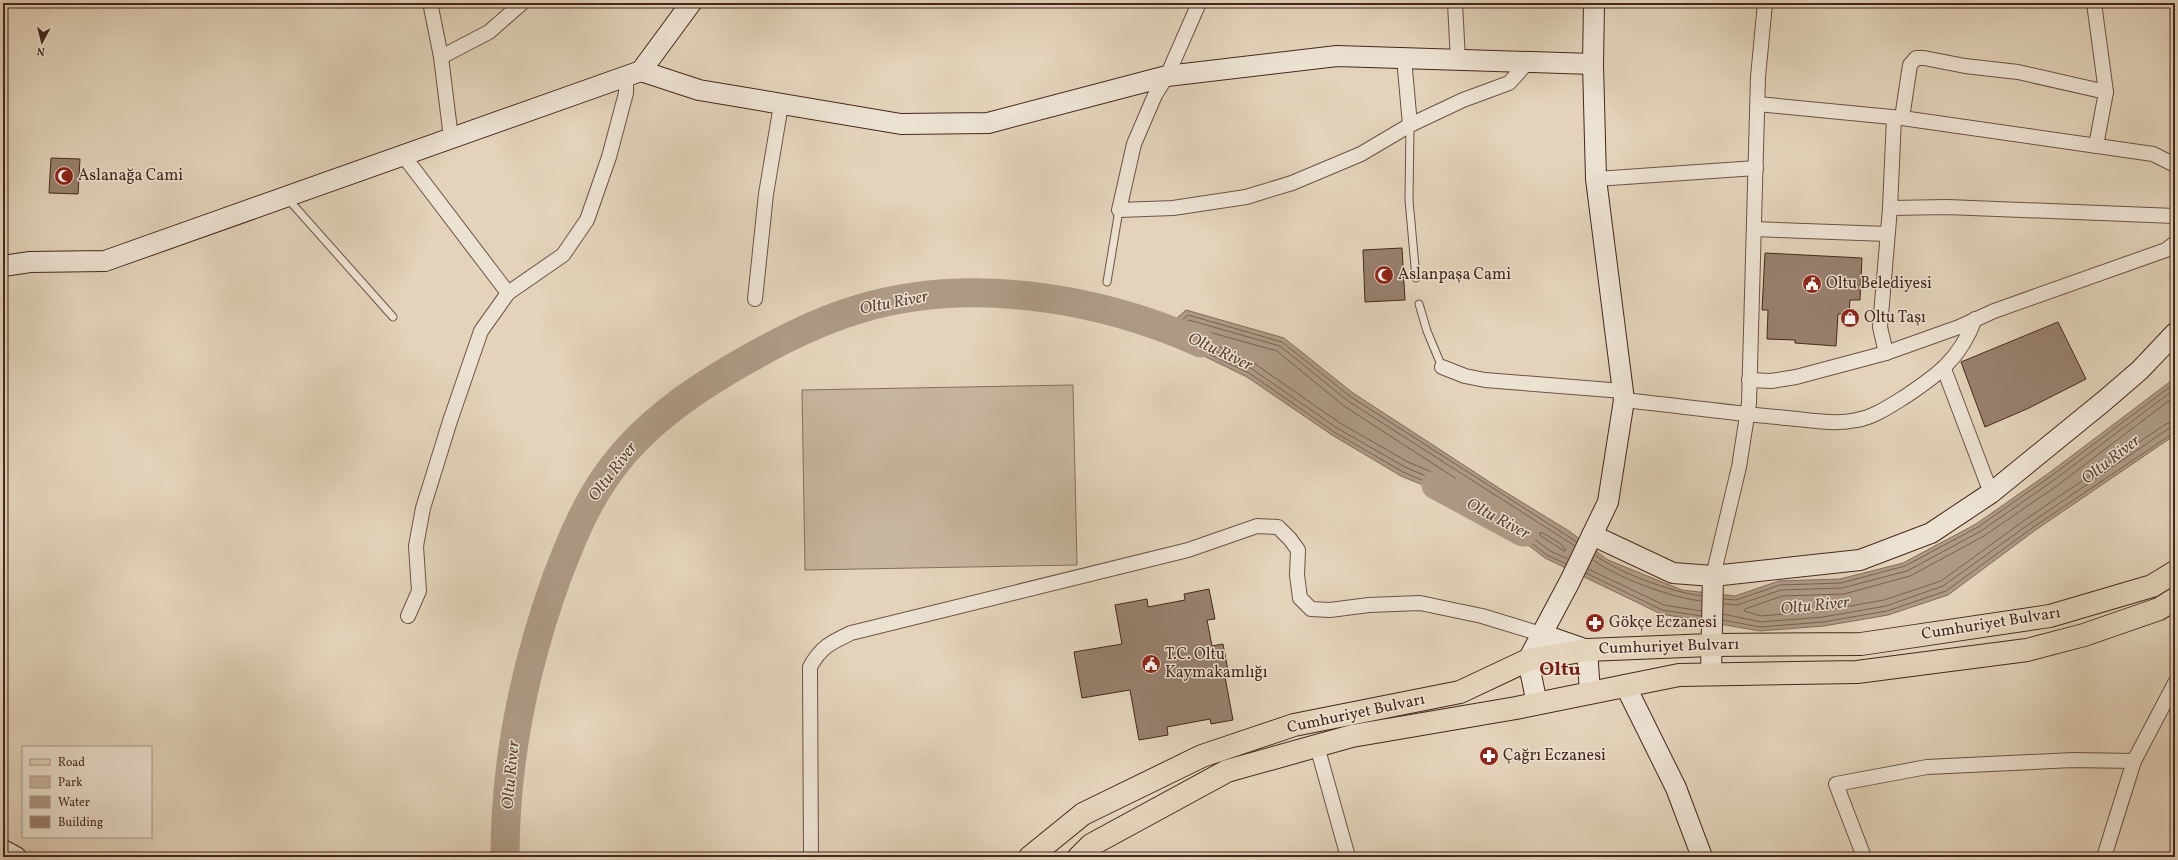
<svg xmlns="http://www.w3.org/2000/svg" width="2178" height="860" font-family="Vollkorn,serif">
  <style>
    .green { fill: #c7b69f; stroke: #866e5e }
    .water { fill: #ad9984; stroke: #846b5a }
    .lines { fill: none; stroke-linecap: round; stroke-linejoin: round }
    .shore { stroke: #7a6050; stroke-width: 1 }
    .river { stroke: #ad9984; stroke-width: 29 }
    .building { fill: #97806e; stroke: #46271c }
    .lane-casing { stroke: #6d5244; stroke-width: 9 }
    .street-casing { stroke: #6d5244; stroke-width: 16 }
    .secondary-casing { stroke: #46271c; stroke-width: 22 }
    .primary-casing { stroke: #46271c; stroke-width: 24 }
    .lane { stroke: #ece2d2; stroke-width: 7 }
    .street { stroke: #ece2d2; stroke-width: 14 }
    .secondary { stroke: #ece2d2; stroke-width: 20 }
    .primary { stroke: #e2d3ba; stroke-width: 22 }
    .labels { text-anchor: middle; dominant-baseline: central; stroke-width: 3; stroke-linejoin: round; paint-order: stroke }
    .poi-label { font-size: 16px; fill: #46271c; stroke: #ece2d2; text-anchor: start }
    .street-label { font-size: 16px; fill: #46271c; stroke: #ece2d2 }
    .water-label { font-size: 17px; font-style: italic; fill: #604436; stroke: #ece2d2 }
    .district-label { font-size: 20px; font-weight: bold; fill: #7a1f14; stroke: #ece2d2 }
  </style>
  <rect width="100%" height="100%" fill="#e2d3ba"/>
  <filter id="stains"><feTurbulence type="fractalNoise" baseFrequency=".005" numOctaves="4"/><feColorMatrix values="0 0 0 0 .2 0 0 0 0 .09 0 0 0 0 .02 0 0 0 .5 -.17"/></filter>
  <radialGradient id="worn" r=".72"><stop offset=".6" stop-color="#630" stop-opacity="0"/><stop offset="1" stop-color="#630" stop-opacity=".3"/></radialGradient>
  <path class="green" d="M1073,385l4,180 -272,5 -3,-180z"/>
  <path class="water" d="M1186,310l98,28 69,55 149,97 67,41 39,29 74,30 53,6 44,-15 61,-2 63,-16 73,-39 73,-51 126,-95v57l-138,94 -89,66 -60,20 -64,11 -64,5 -99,-17 -116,-56 -64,-49 -80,-33 -69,-41 -85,-58 -88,-43z"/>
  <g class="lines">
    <g class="shore">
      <path d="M1191,327l86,24 67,55 111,72v2l-2,1 -45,-19 -68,-39 -85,-59 -67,-32v-3z"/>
      <path d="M2175,396l-117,89 -74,51 -74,40 -66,18 -62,2 -37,13 -1,2 17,5 61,-5 62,-11 57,-19 88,-64 137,-93 9,-3"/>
      <path d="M1540,533h3l18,11 5,6 -2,1 -23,-15z"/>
      <path d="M1595,555c24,18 76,37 107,41"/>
      <path d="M1568,559l-18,-8 -64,-49 -81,-35 -68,-39 -85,-59 -74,-36 -1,-2 12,-11 91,26 68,55 227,145"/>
      <path d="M1593,560c23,17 79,38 108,41"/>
      <path d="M1566,564l-19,-9 -64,-49 -80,-34 -69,-40 -85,-59 -80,-38 -1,-3 20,-17 94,27 69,55 226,145"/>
      <path d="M1588,569l76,36 37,6"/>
      <path d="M1586,573l76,37 39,6"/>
      <path d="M1724,599l12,1 44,-15 61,-2 64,-17 73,-39 73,-51 124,-93"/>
      <path d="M1723,604l14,1 44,-15 61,-2 65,-17 74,-40 73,-51 121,-91"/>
      <path d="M1723,614l38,8 62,-5 63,-11 57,-20 89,-64 136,-93 7,-2"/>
      <path d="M1723,620l37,7 63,-5 64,-11 59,-20 89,-65 140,-94"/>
    </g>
    <g class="river">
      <path d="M1436,485l87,47"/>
      <path d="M505,857c0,-97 19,-189 52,-280 15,-39 30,-76 55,-109 32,-43 76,-74 122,-101 40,-23 81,-45 125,-58 110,-33 239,-12 342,34"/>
    </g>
  </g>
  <g class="building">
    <path d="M51,158l29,1 -2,35 -29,-1z"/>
    <path d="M1402,248l3,52 -40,2 -2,-52z"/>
    <path d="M1765,253l97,5 -2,42h-10l-1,14h-11l-2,32 -41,-3v-3l-28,-1 1,-29h-6z"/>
    <path d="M2058,322l28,57 -57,29 -44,19 -24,-65z"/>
    <path d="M1209,589l6,30 -8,1 5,26 11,-2 6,32 -4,1 8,43 -22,4 -1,-5 -43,8 1,8 -29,5 -9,-50 -48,8 -8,-46 48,-8 -7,-39 32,-6 1,8 37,-7 -1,-6z"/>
  </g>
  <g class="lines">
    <g class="lane-casing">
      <g id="lane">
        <path d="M1410,125l-1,75 7,78"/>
        <path d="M288,199l105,118"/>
        <path d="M1107,282l12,-72"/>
        <path d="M1419,304l8,27 15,36"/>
      </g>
    </g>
    <g class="street-casing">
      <g id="street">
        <path d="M432,3l-1,4 10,50 10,81"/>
        <path d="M1199,3l-32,73 -12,19 -21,49 -15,66 54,-2 73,-11 46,-14 69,-29 49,-29 53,-25 46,-17 19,-21"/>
        <path d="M1455,3l3,57"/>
        <path d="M2094,3l12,89"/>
        <path d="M441,57l48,-25 33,-29"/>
        <path d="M1404,58l6,67"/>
        <path d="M1758,104l144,14 251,36 22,11"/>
        <path d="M1902,118l8,-53 6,-7h8l41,8 53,6 88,20 -10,54"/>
        <path d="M403,155l105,138"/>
        <path d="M1596,179l160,-11"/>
        <path d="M1890,208l57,-1 228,9"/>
        <path d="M1754,229l133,5"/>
        <path d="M755,299l11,-105 15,-89"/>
        <path d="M1886,353l-6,-26 10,-119 4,-90"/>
        <path d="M1442,367l23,9 20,4 138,11"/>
        <path d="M1944,369l47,124"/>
        <path d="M1749,380l22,1 25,-4 90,-24 73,-26 35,-16 172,-61 9,-7"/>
        <path d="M1624,400c55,6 109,13 163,18 23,2 47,7 70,2 17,-3 31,-13 46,-22 35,-23 57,-39 72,-79"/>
        <path d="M1713,576l26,-109 10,-64 9,-326 7,-74"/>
        <path d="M408,616l11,-25 -3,-45 7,-38 27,-87 31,-90 27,-38 55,-38 24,-35 22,-63 17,-64v-17"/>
        <path d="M1317,746l31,111"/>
        <path d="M811,857l-1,-190c11,-20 20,-24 41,-34l337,-83 69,-24 21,1 12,12 8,11 -1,25 3,23 11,11 19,1 39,-5 51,-2 62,13 59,18"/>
        <path d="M1864,857l-28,-73 91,-17 146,-7 61,1"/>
        <path d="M2104,857l30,-96 41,-78"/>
      </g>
    </g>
    <g class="secondary-casing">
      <g id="secondary">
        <path d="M641,71l58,19 202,34 87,-1 179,-47 170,-20 256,8"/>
        <path d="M3,266l27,-4 75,-1 536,-190 50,-68"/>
        <path d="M1592,535l81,38 40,3 147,-16 71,-27 60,-40 113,-92 36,-31 35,-37"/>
        <path d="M1541,634l46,16 3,42"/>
        <path d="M1711,674l2,-98"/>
        <path d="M1625,685l51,103 26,69"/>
        <path d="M1537,704l-9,-44 42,-79 38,-79 16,-102 -28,-221 -3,-115 1,-61"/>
        <path d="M3,850l13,7"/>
      </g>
    </g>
    <g class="primary-casing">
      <g id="primary">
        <path d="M1030,857l53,-43 119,-58 92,-31 166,-33 68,-32 59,-10 123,-5 151,-1 189,-28 102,-30 23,-14"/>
        <path d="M1079,857l12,-12 136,-74 125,-35 164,-28 163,-33 178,-3 170,-22 57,-15 75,-26 16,-10"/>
      </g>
    </g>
    <use href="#lane" class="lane"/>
    <use href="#street" class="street"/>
    <use href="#secondary" class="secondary"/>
    <use href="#primary" class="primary"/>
  </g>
  <defs>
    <g id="mosque-disc" transform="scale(1)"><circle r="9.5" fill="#8f2418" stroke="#ece2d2"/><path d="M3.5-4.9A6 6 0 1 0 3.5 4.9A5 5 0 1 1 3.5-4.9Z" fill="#fff"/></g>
    <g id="civic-disc" transform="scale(1)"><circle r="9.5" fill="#8f2418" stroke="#ece2d2"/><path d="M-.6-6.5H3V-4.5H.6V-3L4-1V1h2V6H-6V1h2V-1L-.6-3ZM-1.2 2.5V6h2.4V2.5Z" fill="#fff"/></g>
    <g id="shop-disc" transform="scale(1)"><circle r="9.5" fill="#8f2418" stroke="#ece2d2"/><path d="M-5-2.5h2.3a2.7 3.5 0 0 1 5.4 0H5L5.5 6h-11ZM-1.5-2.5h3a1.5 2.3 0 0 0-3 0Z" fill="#fff"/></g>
    <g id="pharmacy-disc" transform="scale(1)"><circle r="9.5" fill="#8f2418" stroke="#ece2d2"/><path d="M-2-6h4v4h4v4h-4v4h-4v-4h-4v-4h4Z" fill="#fff"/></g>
  </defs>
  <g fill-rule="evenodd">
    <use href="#mosque-disc" x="64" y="176"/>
    <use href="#mosque-disc" x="1384" y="275"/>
    <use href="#civic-disc" x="1812" y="284"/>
    <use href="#shop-disc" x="1850" y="318"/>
    <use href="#pharmacy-disc" x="1595" y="623"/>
    <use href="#civic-disc" x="1151" y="664"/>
    <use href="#pharmacy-disc" x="1489" y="756"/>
  </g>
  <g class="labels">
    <g class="poi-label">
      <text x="78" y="176">Aslanağa Cami</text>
      <text x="1398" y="275">Aslanpaşa Cami</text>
      <text x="1826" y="284">Oltu Belediyesi</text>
      <text x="1864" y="318">Oltu Taşı</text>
      <text x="1609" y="623">Gökçe Eczanesi</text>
      <text x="1165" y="655">T.C. Oltu<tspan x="1165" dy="18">Kaymakamlığı</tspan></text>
      <text x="1503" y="756">Çağrı Eczanesi</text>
    </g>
    <g class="street-label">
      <text transform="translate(1991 624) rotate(-9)">Cumhuriyet Bulvarı</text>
      <text transform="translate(1669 647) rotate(-2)">Cumhuriyet Bulvarı</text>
      <text transform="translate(1356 714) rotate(-12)">Cumhuriyet Bulvarı</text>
    </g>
    <g class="water-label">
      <text transform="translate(894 303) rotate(-11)">Oltu River</text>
      <text transform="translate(1220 352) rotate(25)">Oltu River</text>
      <text transform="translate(2111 460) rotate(-38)">Oltu River</text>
      <text transform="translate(613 472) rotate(-53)">Oltu River</text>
      <text transform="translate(1498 519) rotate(28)">Oltu River</text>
      <text transform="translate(1815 606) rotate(-6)">Oltu River</text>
      <text transform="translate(511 775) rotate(-85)">Oltu River</text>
    </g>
    <g class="district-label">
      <text x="1560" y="670">Oltu</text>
    </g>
  </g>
  <rect width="2178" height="860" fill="none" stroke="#e2d3ba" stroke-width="16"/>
  <rect x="4" y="4" width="2170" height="852" fill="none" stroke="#46271c" stroke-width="2"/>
  <rect x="8" y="8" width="2162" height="844" fill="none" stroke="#46271c"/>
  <rect x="22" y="746" width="130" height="92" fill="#ece2d2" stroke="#aa9789"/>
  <rect x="30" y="759" width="20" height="6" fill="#e2d3ba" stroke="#aa9789"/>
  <text x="58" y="766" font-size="12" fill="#46271c">Road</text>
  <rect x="30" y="776" width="20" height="12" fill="#c7b69f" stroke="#aa9789"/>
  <text x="58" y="786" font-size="12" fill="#46271c">Park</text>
  <rect x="30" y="796" width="20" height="12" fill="#ad9984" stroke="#aa9789"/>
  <text x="58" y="806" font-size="12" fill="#46271c">Water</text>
  <rect x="30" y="816" width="20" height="12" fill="#97806e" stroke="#aa9789"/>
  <text x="58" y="826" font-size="12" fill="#46271c">Building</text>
  <g transform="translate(42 42) rotate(187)" stroke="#ece2d2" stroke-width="3" paint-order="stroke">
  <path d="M0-3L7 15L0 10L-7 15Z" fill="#46271c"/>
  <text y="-6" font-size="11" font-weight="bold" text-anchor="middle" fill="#46271c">N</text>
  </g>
  <rect width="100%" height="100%" filter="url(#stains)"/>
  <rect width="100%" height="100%" fill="url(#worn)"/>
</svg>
